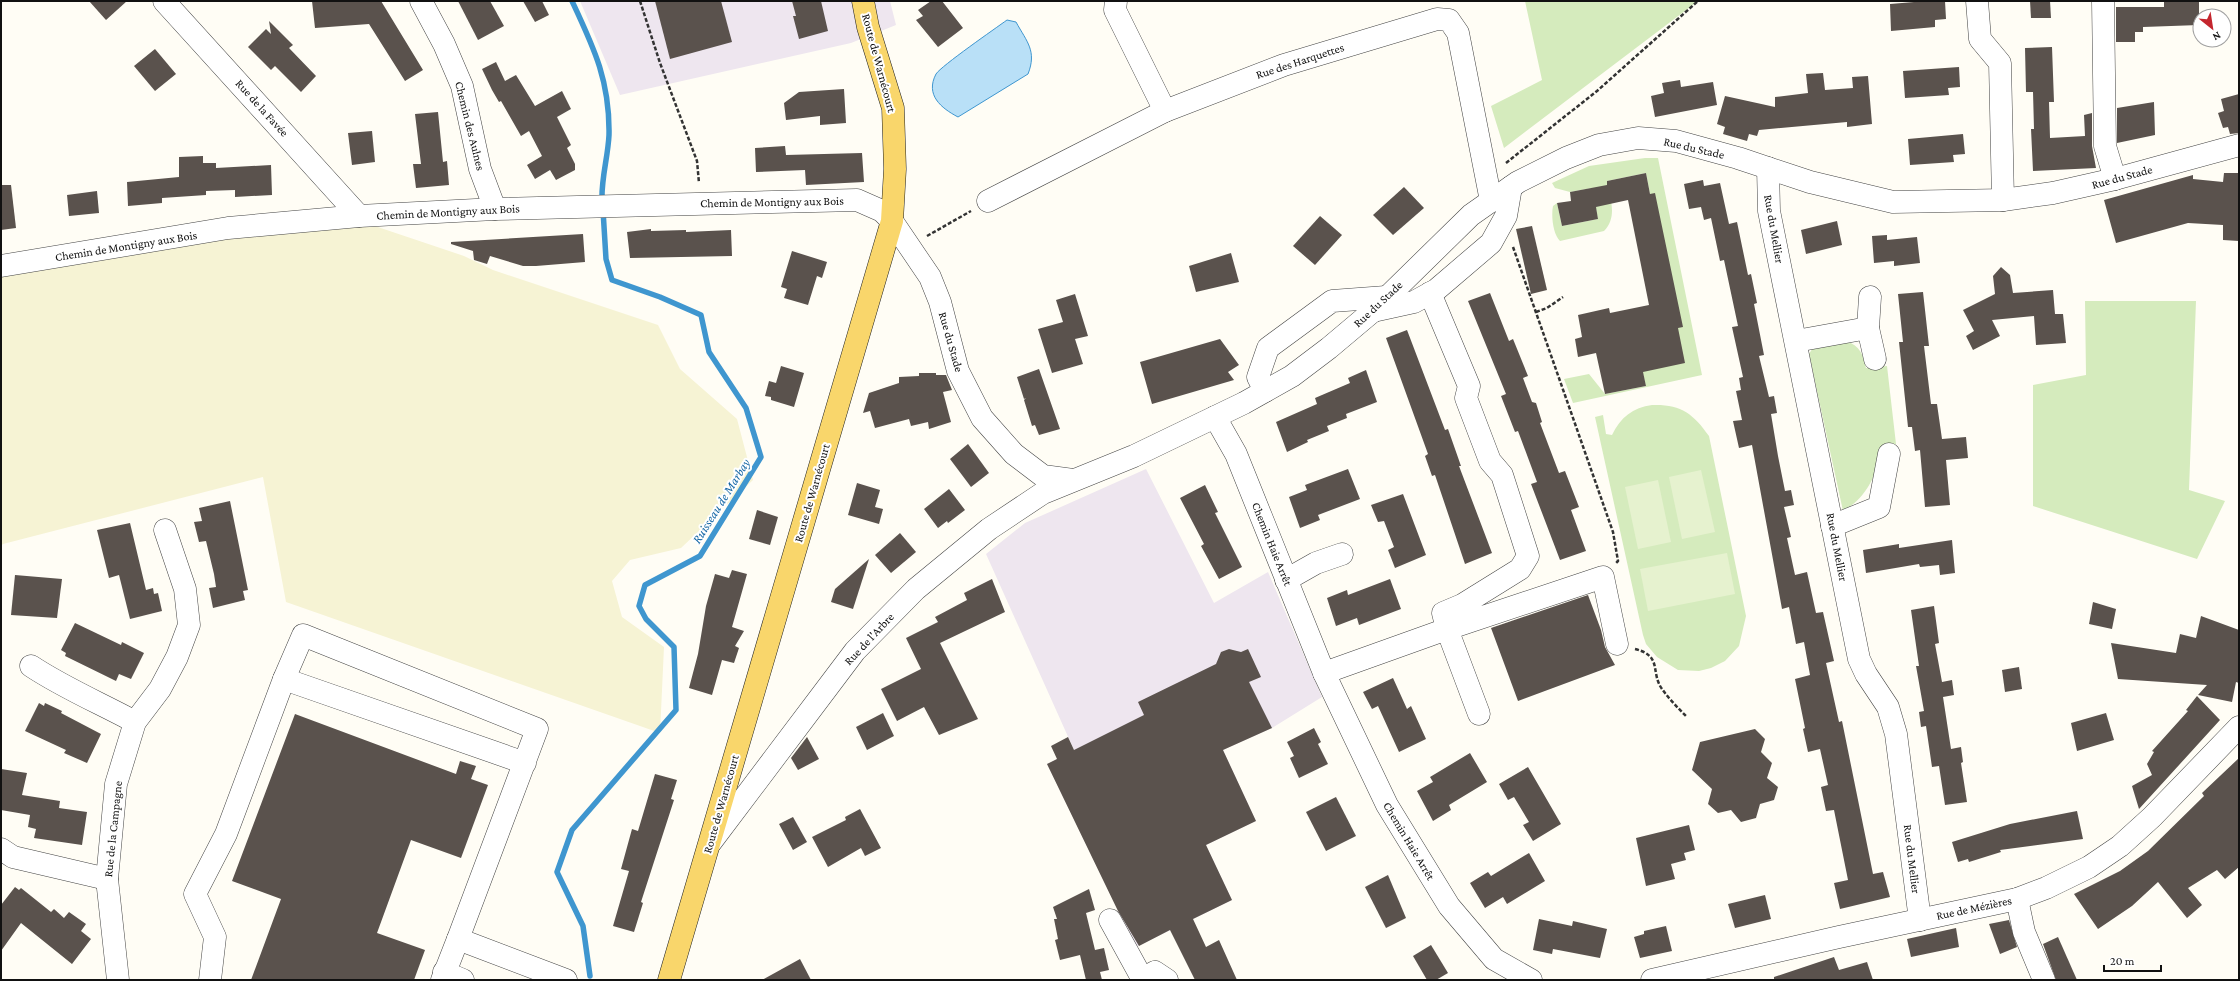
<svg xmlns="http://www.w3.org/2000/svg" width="2240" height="981" font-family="'Crimson Pro',serif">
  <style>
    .industrial { fill: #eee6ef }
    .farmland { fill: #f6f3d4 }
    .green { fill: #d5ebbd }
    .pitch { fill: #e6f2cf }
    .water { fill: #b9e0f7; stroke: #3f96cf }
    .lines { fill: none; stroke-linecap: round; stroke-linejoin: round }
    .stream { stroke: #3f96cf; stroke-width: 5.5 }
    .building { fill: #5a524d }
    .minor-casing { stroke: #444; stroke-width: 23 }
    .major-casing { stroke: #222; stroke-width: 23 }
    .path { stroke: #333; stroke-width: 2.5; stroke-dasharray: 4 2; stroke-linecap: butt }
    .minor { stroke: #fff; stroke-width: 22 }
    .major { stroke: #f9d66b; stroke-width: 22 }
    .labels { text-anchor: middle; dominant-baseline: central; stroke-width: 4; stroke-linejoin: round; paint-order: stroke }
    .street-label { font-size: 12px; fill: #111; stroke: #fff }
    .water-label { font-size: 13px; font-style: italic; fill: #1768a6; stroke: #fff }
  </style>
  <rect width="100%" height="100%" fill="#fffdf5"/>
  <g class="industrial">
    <path d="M580,1h310l6,24 -45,18 -231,52z"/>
    <path d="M1146,469l68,134 54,-31 54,125 -50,31 -49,22 33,71 -50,24 26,55 -96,47 -89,-183 27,-14 -88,-196 39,-31z"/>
  </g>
  <path class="farmland" d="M351,218l113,38 29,14 165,55 22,44 57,50 16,61 -72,68 -51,12 -18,21 10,36 42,30 -4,86 -374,-131 -23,-125 -260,67 -2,2v-275z"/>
  <g class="green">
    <path d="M1525,1h173l-194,147 -13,-42 51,-26z"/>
    <path d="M1645,158h13l44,217 -129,28 -9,-24 25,-5 16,20 41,-8 -5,-20 11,-38 -2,-134 -4,-21 -39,8c3,17 11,36 -3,50l-44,10c-7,-7 -9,-25 -7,-35l4,-3 5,23 36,-7 -6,-31 -22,4 -15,-4 -3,-5 37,-17z"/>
    <path d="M2085,301h111l-7,189 36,11 -28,58 -164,-53v-121l53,-10z"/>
    <path d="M1846,341c14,5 17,13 20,27l21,-2 9,78 -13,4c-6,25 -16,50 -40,63l-34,-157 5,-8z"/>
    <path d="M1652,405c28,-1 41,8 57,31l37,180 -7,30 -14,15 -14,7 -12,3 -21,-1 -21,-13 -11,-13 -3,-9 -48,-218 8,-2 3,19 6,1c8,-17 21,-28 40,-30z"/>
  </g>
  <g class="pitch">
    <path d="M1701,470l14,62 -33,7 -13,-62z"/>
    <path d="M1658,480l13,62 -33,7 -13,-62z"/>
    <path d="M1727,553l8,41 -87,17 -8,-42z"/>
  </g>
  <path class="water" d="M1007,20l9,2c11,20 21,29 12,52l-70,43c-17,-9 -33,-22 -22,-43 5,-8 60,-46 71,-54z"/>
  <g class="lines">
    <g class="stream">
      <path d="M572,1c22,47 38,80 37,134 -1,22 -8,44 -7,66"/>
      <path d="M590,976l-7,-50 -26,-54 15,-42 104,-120 -2,-63 -28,-28 -7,-13 6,-21 55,-29 61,-99 -15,-49 -37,-56 -8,-37 -41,-18 -48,-17 -6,-21 -3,-49"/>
    </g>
  </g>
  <g class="building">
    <path d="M89,1h38l-21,19z"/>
    <path d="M312,1h69l42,69 -18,11 -36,-57 -54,4z"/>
    <path d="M458,1h32l14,25 -26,14z"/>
    <path d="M523,1h19l7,14 -14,7z"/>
    <path d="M655,1h66l11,41 -62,17z"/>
    <path d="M792,1h29l7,30 -29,8 -6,-23h3z"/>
    <path d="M931,1h11l21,27 -25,19 -22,-27 7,-4 -5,-6z"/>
    <path d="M1926,1h19l1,18 -11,1v7l-44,4 -1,-27z"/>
    <path d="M2030,1h20l1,17h-20z"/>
    <path d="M2164,1h35v24l-56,2v5h-8v10h-19v-35h48z"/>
    <path d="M269,21l24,24 -4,3 27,28 -15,16 -26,-26 -4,4 -23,-23 18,-18 5,5z"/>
    <path d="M2052,47l2,55h-5l1,36 35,-2 -1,-21 8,-2v33l4,22 -63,3 -2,-42h3l-1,-37h-7l-1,-44z"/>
    <path d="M155,49l21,25 -21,17 -21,-25z"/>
    <path d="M496,62l9,19 11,-6 19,31 27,-15 9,18 -14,8 14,28 -4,3 8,16v6l-19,10 -6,-10 -15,9 -8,-14 15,-9 -13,-25 -8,5 -20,-35 -2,1 -7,-12 -10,-21z"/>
    <path d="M1959,67l1,20 -12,1 1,7 -44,3 -2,-27z"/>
    <path d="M1823,73l2,17 28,-2 -1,-11 16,-1 4,48 -25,3v-5l-88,8 -2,6 -8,-2 -2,7 -24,-7 2,-7 -8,-3 8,-28 50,11v-10l33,-4 -2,-19z"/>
    <path d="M1680,80l1,7 32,-5 4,23 -62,12 -4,-21 13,-3 -2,-10z"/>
    <path d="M844,89l2,34 -26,2v-9l-34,4 -2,-17 15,-11z"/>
    <path d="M2239,94v39l-9,1 -2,-7 -5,1 -5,-15 6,-2 -3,-12z"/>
    <path d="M2154,102l1,33 -38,8v-35z"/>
    <path d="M438,112l5,50 4,-1 2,24 -33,3 -3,-24h8l-6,-50z"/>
    <path d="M372,131l3,31 -23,3 -4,-32z"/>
    <path d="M1963,134l2,20 -12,1 1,7 -44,3 -2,-26z"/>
    <path d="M785,146l1,9 76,-2 2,29 -58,3 -1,-15 -49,2 -1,-24z"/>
    <path d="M203,156v7h13v5l55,-3 1,30 -37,2v-7l-29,1v4l-44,3v5l-34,3 -1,-24 52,-5v-20z"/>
    <path d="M1646,173l4,21 5,-1 28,134 -5,1 7,35 -42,9 3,14 -41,8 -9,-41 -18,4 -3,-18 7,-2 -4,-22 31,-7 1,5 39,-8 -21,-105 -32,7 2,12 -36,7 -5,-23 14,-2 -1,-9 37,-7v-4z"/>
    <path d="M2224,173h15v68l-16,-1v-15l-35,-2 -72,20 -12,-43 89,-25v4l30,3z"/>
    <path d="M1703,180l1,6 16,-3 9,41 8,-2 11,53 3,-1 6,29 -3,1 10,51 -5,1 10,41 5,-1 3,17 -6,1 7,42 7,35 6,-1 3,15 -10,2 7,30 -4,1 8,37 12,-3 9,41 7,-1 11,49 -8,2 13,59 3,-1 31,153 10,-2 7,25 -50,12 -6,-26 14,-3 -14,-70 -8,1 -5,-24 7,-2 -8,-36 -12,3 -5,-23 2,-1 -10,-49 15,-4 -6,-33 -8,2 -7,-37 -7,2 -30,-164 -13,3 -6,-27 9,-1 -6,-29 5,-1 -2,-12 4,-1 -11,-50 6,-1 -14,-66 -4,1 -9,-43 -7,2 -3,-13 -12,2 -5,-25z"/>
    <path d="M1,185h10l5,43 -15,2z"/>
    <path d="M1404,187l20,21 -31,27 -20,-20z"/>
    <path d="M97,191l2,22 -30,3 -2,-21z"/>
    <path d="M1320,216l22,19 -27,30 -22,-19z"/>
    <path d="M1837,221l5,24 -36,9 -5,-24z"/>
    <path d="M1532,226l15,64 -16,4 -15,-65z"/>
    <path d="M651,229v2l35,-1v2l45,-2 1,26 -102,2 -3,-26z"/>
    <path d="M583,234l2,28 -49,4h-13l-33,-10 -3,8 -13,-4 -1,-9 -22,-7v-2z"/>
    <path d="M1887,235v5l30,-3 3,26 -26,3v-5l-20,2 -2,-27z"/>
    <path d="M792,251l35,11 -5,16 -5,-2 -9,29 -24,-7 3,-9 -6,-2z"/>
    <path d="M1231,253l8,29 -43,10 -7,-26z"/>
    <path d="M2001,267l9,8 3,18 40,-3 2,24h8l3,29 -30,2 -2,-29 -42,4 8,16 -27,14 -7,-14 8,-5 -11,-21 32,-16 -2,-18z"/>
    <path d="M1923,292l6,54h-5l7,58h6l5,35 24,-2 2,21 -22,2 4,45 -25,2 -5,-57 -5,1 -3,-24h-4l-9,-85h4l-5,-48z"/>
    <path d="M1490,293l19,48 4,-2 15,37 -5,2 9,24 4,1 6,19 -2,1 19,50 6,-2 14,36 -8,3 15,41 -26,9 -29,-76 6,-2 -19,-51 -3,1 -14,-36 5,-2 -38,-93z"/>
    <path d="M1075,294l13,42 -13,3 8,25 -31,9 -14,-44 25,-7 -7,-22z"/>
    <path d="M1407,330l38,100 3,-1 13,37h-2l33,87 -27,11 -30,-89 -3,1 -7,-20 3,-2 -42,-116z"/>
    <path d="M1220,339l19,26 -11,7 6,8 -82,24 -12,-42z"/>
    <path d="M781,366l23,7 -10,34 -23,-7v-3l-6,-1 4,-15 7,2z"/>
    <path d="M1039,369l21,60 -21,6 -4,-10 -3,1 -8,-26 2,-2 -2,1 -7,-22z"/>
    <path d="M1366,370l11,32 -31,12 1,4 -20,8 2,5 -22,9 1,2 -21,10 -11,-30 41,-18 -2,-6 35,-15 -2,-5z"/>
    <path d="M919,373h17v2h10l6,15 -9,2 8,30 -22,7 -1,-7 -17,4 -2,-7 -34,9 -5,-17 -7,2 6,-20 30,-10v-6l20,-1z"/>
    <path d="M968,444l21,29 -18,14 -21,-28z"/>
    <path d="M1348,469l12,30 -42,16 2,5 -20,8 -11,-31 18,-7 -2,-5z"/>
    <path d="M857,483l23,7 -5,17 8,2 -4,15 -31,-9z"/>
    <path d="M1205,485l13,27 -3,1 27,54 -23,12 -18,-33 3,-2 -24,-46z"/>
    <path d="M949,489l16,21 -17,13 -1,-2 -9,7 -14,-19z"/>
    <path d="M1403,494l23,61 -31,13 -7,-18 6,-3 -10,-26 -6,1 -7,-17z"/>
    <path d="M230,501l18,89 -5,1 2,9 -32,8 -4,-20 7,-1 -2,-13 -8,-33 -7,1 -5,-20 8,-1 -3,-13z"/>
    <path d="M757,510l21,7 -8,28 -21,-6z"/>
    <path d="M130,523l16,67 7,-2 1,6 4,-1 4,18 -32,8 -11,-44 -10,3 -12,-48z"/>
    <path d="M900,533l16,19 -25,21 -16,-18z"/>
    <path d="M1952,540l3,33 -15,2 -1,-10 -19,2 -1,-3 -53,9 -3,-23 36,-6v4z"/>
    <path d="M869,559l-16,50 -22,-7 4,-13z"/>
    <path d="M732,570l15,4 -15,53 12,4 -9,15 4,2 -5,15 -12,-3 -10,35 -23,-7 9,-34 8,-48 9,-32 14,4z"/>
    <path d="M15,575l47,4 -5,39 -46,-3z"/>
    <path d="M992,579l13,33 -65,31 38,76 -39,16 -15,-28 -27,14 -16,-32 40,-20 -15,-31 32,-16 -3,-5 32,-17 -3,-7z"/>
    <path d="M1390,579l11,30 -42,16 -2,-7 -21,8 -9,-28 20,-8 1,5z"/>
    <path d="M1588,595l13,35 4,17 10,18 -97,36 -27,-73z"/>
    <path d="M2093,602l23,7 -4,20 -23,-5z"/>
    <path d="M1934,606l5,37 -4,1 7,38 10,-2 2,15 -11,2 8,52 10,-2 2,15 -2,1 6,39 -22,3 -6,-39 -7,1 -6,-41 -5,1 -2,-15 5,-1 -8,-45h3l-8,-56z"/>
    <path d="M2201,616l38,14v53l-3,-1 -4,20 -34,-7 9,-10 -89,-6 -7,-36 65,10 4,-19 16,4z"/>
    <path d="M75,623l46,22 1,-3 22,11 -13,26 -12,-5 -3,7 -51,-25 1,-3 -5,-3z"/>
    <path d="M1229,649l12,3 7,-3 13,28 -12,5 23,46 -49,22 33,71 -50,24 26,55 -39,19 13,28 13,-7 18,40h-42l-25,-50 -31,16 -21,-35 -71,-147 10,-5 -6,-13 17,-9 6,13 70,-35 -6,-13 78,-38 5,-12z"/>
    <path d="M2019,667l3,22 -17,3 -3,-22z"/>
    <path d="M1393,678l14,31 4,-3 15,33 -27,13 -21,-46 -6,3 -9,-17z"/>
    <path d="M2197,696l23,24 -81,89 -7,-23 20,-11 -5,-11 7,-12 -2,-1 36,-40 -2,-1z"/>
    <path d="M39,703l5,3 1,-3 17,8 -1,2 40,21 -14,29 -23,-10 2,-3 -41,-19z"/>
    <path d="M883,713l11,23 -27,14 -11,-23z"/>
    <path d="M2106,713l8,27 -37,11 -6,-28z"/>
    <path d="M295,714l161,60 4,-13 16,5 -5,13 17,6 -27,73 -50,-18 -34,93 48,17 -11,30h-163l30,-81 -49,-18z"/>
    <path d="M1314,728l7,14 -3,2 10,20 -29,14 -9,-20 4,-2 -7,-14z"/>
    <path d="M1755,729l10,10 -4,13 11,11 -5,15 11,9 -4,13 -14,4 -4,14 -15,4 -10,-12 -13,3 -10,-9 4,-15 -20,-19 8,-28z"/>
    <path d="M807,737l12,22 -21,11 -7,-12z"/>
    <path d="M1470,753l17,29 -38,23 2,5 -18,11 -16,-30 16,-9 -3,-5z"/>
    <path d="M2239,758v109l-14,12 -8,-9 -29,18 14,17 -15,13 -29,-36 -26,24 -34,23 -24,-35 46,-23 28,-20 56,-55 -2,-3z"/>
    <path d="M1528,767l33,57 -28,17 -10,-16 6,-3 -15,-25 -6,3 -9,-16z"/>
    <path d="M1,769l26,4 -5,22 38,6 -1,7 28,4 -5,33 -48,-7 2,-9 -8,-2 2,-12 -29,-5z"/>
    <path d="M655,774l22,6 -6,19 3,1 -33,102 2,1 -9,29 -21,-6 16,-55 -8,-2 11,-40 6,2z"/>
    <path d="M1336,797l20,39 -30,15 -20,-39z"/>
    <path d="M860,809l21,39 -16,8 -4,-8 -33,19 -16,-30 34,-17 -1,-3z"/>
    <path d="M2077,811l6,28 -83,11 1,2 -32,10 -1,-3 -10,3 -6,-20 58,-18z"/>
    <path d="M793,817l14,25 -14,8 -14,-26z"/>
    <path d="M1689,825l6,25 -11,3 2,7 -15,4 4,15 -29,7 -10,-48z"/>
    <path d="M1529,853l16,28 -38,23 -4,-7 -18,11 -15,-25 18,-11 3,4z"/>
    <path d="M1388,875l18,43 -20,10 -21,-41z"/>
    <path d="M15,887l4,3 2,-2 30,24 3,-3 10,9 5,-6 17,12 -5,7 10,8 -19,25 -51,-41 -20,28v-46z"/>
    <path d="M1089,889l6,21 -9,3 9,37 9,-2 5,22 -9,2 2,8h-16l-6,-25 -20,5 -5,-20 3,-1 -4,-20h3l-4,-12z"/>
    <path d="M1765,895l6,24 -36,9 -7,-24z"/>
    <path d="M1539,919l33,7 1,-5 34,8 -7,29 -47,-9 -1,5 -19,-4z"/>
    <path d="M2009,920l8,27 -17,7 -11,-30z"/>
    <path d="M1666,926l6,25 -32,7 -6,-21 10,-3v-3z"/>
    <path d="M1956,928l3,19 -48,10 -4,-18z"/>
    <path d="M2058,937l19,43h-21l-13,-36z"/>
    <path d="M1431,945l17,28 -12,7h-9l-14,-24z"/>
    <path d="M1834,957l5,13 28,-8 6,18h-99v-3z"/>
    <path d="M800,959l11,21h-49z"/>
  </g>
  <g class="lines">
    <g class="minor-casing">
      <g id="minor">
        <path d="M164,1l195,215"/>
        <path d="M421,1l23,43 18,42 18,83 15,40"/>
        <path d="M1116,1l-1,9 50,101"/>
        <path d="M1977,1l3,38 20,24 3,137"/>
        <path d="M2103,1l2,145 10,33"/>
        <path d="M1768,168l1,43 90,448 7,15 22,33 8,27 24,186"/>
        <path d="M988,201l177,-90 119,-46 153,-46 12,1 9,13 33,168"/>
        <path d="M1,266l227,-38 131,-12 136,-7 362,-9 25,11 10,10 38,56 10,25 18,69 24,47 32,36 29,22 30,4"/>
        <path d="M1430,293l39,93 -3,12 24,63 12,14 26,81 -8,13 -58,36 -19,8 4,16 156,-52 14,67"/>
        <path d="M1373,311l41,-9 22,-12 55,-47 15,-27 5,-29"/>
        <path d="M1868,328l2,-31"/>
        <path d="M1796,341l72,-13 7,31"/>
        <path d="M1265,391l-7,-14 10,-29 64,-47 54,-4"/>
        <path d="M1215,417l21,37 88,219 63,132 62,101 45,53 37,21"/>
        <path d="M1832,526l47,-19 10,-53"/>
        <path d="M1286,580l30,-17 26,-9"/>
        <path d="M31,666c33,22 69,37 104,56"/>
        <path d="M1324,673l123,-44 32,85"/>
        <path d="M525,763l-241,-84 19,-44 234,94 -79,210 108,41"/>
        <path d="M711,842l144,-191 61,-62 73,-60 54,-36 91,-37 110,-53 48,-27 37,-28 44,-37 98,-96 47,-33 48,-24 33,-13 39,-7 38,3 62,17 72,24 83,20 110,-2 50,-7 62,-14 124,-34"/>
        <path d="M1,849l12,8 94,22"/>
        <path d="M2017,899l7,33 20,48"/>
        <path d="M1110,920l33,60"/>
        <path d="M444,972l19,8"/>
        <path d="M1142,979l13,-7 12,8"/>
        <path d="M118,980l-11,-101 9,-95 19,-62 25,-33 17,-32 12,-32 -4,-36 -20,-59"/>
        <path d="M210,980l5,-43 -20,-43 31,-60 58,-155"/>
        <path d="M442,980l16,-41"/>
        <path d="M1652,980l187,-43 178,-38 29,-11 43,-21 31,-21 32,-29 87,-90"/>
      </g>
    </g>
    <g class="major-casing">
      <path id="major" d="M669,980l223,-759 3,-52 -2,-61 -25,-81 -5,-26"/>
    </g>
    <g class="path">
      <path d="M640,1l20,62 37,98 2,22"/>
      <path d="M1506,163l91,-72 101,-90"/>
      <path d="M927,236l44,-25"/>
      <path d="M1513,247l100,285 5,29 -2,2"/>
      <path d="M1536,312l11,-4 16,-11"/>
      <path d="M1635,649c28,7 15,23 27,40 7,10 16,19 25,28"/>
    </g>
    <use href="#minor" class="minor"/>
    <use href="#major" class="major"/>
  </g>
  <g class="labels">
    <g class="street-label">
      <text transform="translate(1300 61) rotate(-18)">Rue des Harquettes</text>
      <text transform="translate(879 63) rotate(75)">Route de Warnécourt</text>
      <text transform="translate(262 108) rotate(48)">Rue de la Favée</text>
      <text transform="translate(470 126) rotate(76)">Chemin des Aulnes</text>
      <text transform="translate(1694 148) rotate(13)">Rue du Stade</text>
      <text transform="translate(2122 177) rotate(-15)">Rue du Stade</text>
      <text transform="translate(772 202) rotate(-1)">Chemin de Montigny aux Bois</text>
      <text transform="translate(448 212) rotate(-3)">Chemin de Montigny aux Bois</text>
      <text transform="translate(1774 229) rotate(80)">Rue du Mellier</text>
      <text transform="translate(126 246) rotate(-9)">Chemin de Montigny aux Bois</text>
      <text transform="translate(1378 304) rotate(-43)">Rue du Stade</text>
      <text transform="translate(951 342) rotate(74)">Rue du Stade</text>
      <text transform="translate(812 493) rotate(-74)">Route de Warnécourt</text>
      <text transform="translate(1272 544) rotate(68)">Chemin Haie Arrêt</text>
      <text transform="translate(1837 547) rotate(79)">Rue du Mellier</text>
      <text transform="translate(869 639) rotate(-47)">Rue de l'Arbre</text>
      <text transform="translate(721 804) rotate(-74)">Route de Warnécourt</text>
      <text transform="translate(113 829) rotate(-84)">Rue de la Campagne</text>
      <text transform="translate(1409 841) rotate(59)">Chemin Haie Arrêt</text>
      <text transform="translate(1912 859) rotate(83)">Rue du Mellier</text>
      <text transform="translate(1974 908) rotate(-12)">Rue de Mézières</text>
    </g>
    <g class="water-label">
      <text transform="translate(721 501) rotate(-58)">Ruisseau de Marbay</text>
    </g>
  </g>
  <rect width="2240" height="981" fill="none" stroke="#111111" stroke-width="4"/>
  <g transform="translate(2212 28) rotate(150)"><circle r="19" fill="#ffffff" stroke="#a0a0a0"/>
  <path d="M0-3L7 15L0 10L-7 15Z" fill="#c4262e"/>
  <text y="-6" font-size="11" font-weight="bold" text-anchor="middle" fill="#111111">N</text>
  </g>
  <path d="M2104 965v6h57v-6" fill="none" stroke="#111111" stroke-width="2"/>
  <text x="2110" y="965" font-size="12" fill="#111111" stroke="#ffffff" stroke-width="3" paint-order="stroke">20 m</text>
</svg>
